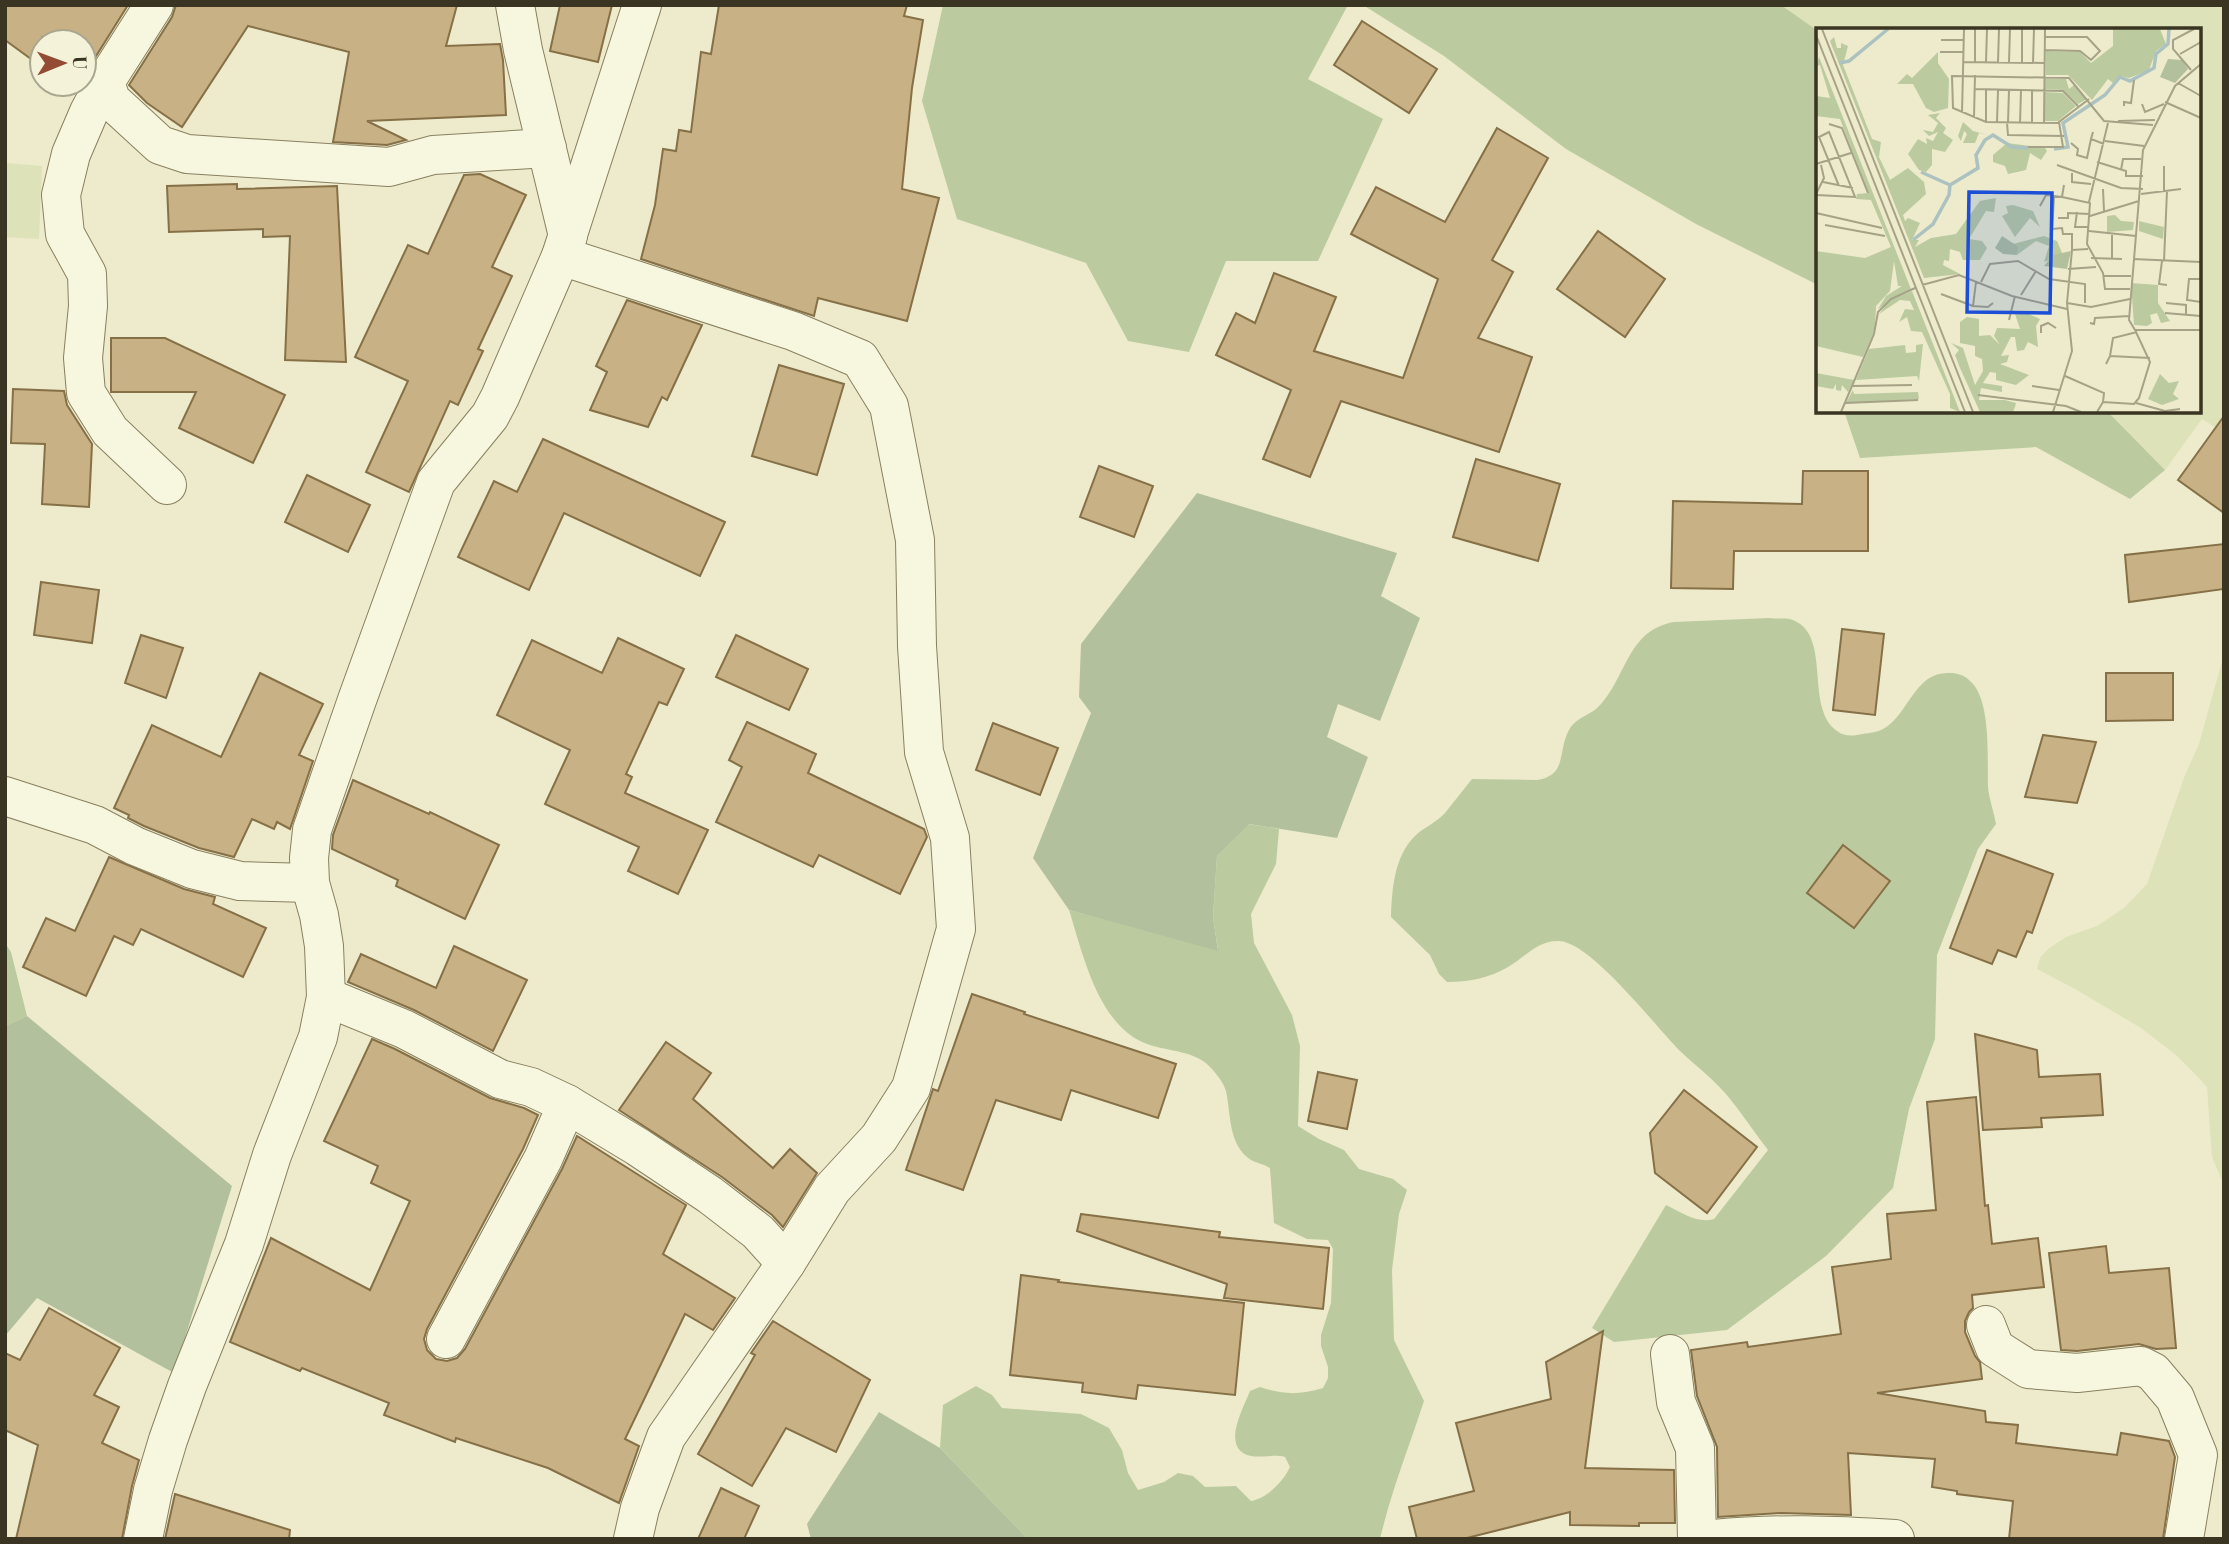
<svg xmlns="http://www.w3.org/2000/svg" width="2229" height="1544" font-family="'Playfair Display',serif">
  <style>
    .farmland { fill: #dee2b9 }
    .green { fill: #bbcb9f }
    .cemetery { fill: #b3c09d }
    .building { fill: #c8b184; stroke: #867047; stroke-width: 2 }
    .lines { fill: none; stroke-linecap: round; stroke-linejoin: round }
    .minor-casing { stroke: #898060; stroke-width: 40 }
    .minor { stroke: #f7f6de; stroke-width: 38 }
    .inset-river { fill: none; stroke: #abc2c1; stroke-width: 3.5 }
    .inset-road { fill: none; stroke: #a5a287; stroke-width: 2 }
    .view { fill: #1d4ed8; fill-opacity: 0.15; stroke: #1d4ed8; stroke-width: 3.5 }
    .inset-edge { fill: none; stroke: #3a3422; stroke-width: 3.5 }
  </style>
  <rect width="100%" height="100%" fill="#edebcb"/>
  <g class="farmland">
    <path d="M1781,5h443v428l-22,-14 -37,51 -58,-59h92v-381l-381,1z"/>
    <path d="M5,163l37,3 -3,73 -34,-2z"/>
    <path d="M2224,654v531l-12,-28 -5,-70 -8,-9 -23,-23 -35,-27 -66,-39 -38,-20 3,-11 8,-9 18,-12 31,-11 27,-18 23,-24 38,-109 14,-31z"/>
  </g>
  <g class="green">
    <path d="M943,5h405l-40,74 75,40 -65,142h-92l-37,91 -61,-11 -42,-78 -129,-44 -35,-118z"/>
    <path d="M1363,5h418l37,26v254l-122,-61 -130,-75 -122,-93z"/>
    <path d="M1844,411h263l58,59 -35,29 -94,-52 -176,11z"/>
    <path d="M1769,618c6,1 15,0 21,1 44,13 13,88 47,112 8,6 16,5 26,3 6,-1 15,-2 20,-5 26,-14 31,-58 67,-56 7,0 14,2 19,7 23,18 18,80 19,107 1,12 6,25 8,37l-18,25 -41,106 -2,84 -26,70 -16,79 -67,68 -99,74 -113,12 -22,-14 74,-123c14,7 32,19 48,14l54,-69c-14,-18 -27,-38 -42,-56 -14,-16 -31,-29 -46,-43 -25,-25 -89,-109 -121,-110 -21,-1 -34,16 -51,26 -18,11 -40,15 -61,15l-8,-8 -9,-19 -39,-38c1,-28 3,-60 24,-81 9,-9 21,-13 30,-23 9,-11 18,-23 27,-34l65,1c31,-5 20,-28 32,-50 8,-14 22,-14 32,-26 26,-29 27,-74 73,-82z"/>
    <path d="M1248,824l31,5 -3,35 -25,50 3,29 38,72 8,31 -2,80 21,13 25,11 15,19 34,10 14,11 -8,24 -7,56 2,70 30,61c-15,46 -33,91 -44,138h-352l-88,-91 3,-43 33,-19 16,9 10,13 79,6 28,14 13,22 6,23 10,17 26,-8 14,-9 15,3 12,11 31,-1 15,15c16,-3 32,-19 39,-34l-5,-10c-12,-3 -24,1 -34,-1 -31,-7 -8,-47 -1,-65l10,-4c23,8 40,8 63,1l5,-10v-11l-7,-21v-11l10,-32 2,-54 -5,-9 -21,-1 -33,-16 -4,-55c-6,-4 -14,-5 -19,-8 -23,-15 -20,-46 -25,-69 -3,-9 -8,-15 -14,-22 -16,-19 -43,-17 -65,-25 -49,-18 -64,-90 -78,-134l149,40 -5,-33 4,-61z"/>
    <path d="M5,943l6,9 16,64 -22,10z"/>
  </g>
  <g class="cemetery">
    <path d="M1197,493l200,60 -16,43 39,22 -40,103 -42,-17 -11,33 41,20 -31,81 -88,-14 -32,32 -4,61 5,34 -149,-41 -36,-52 58,-145 -12,-16 2,-53z"/>
    <path d="M27,1016l205,170 -58,187 -137,-75 -32,38v-310z"/>
    <path d="M879,1412l61,36 88,91h-217l-4,-15z"/>
  </g>
  <g class="building">
    <path d="M5,5h123l-42,67 -2,-30h-37l-5,-4v29l-37,-27z"/>
    <path d="M176,5h281l-11,41 54,-2 3,16 3,55 -139,6 39,19 -19,5 -54,-3 16,-90 -101,-26 -66,101 -35,-24 -18,-18 43,-68z"/>
    <path d="M560,5h52l-14,57 -48,-11z"/>
    <path d="M719,5h188l-3,11 19,4 -11,68 -10,101 37,9 -32,123 -89,-23 -4,18 -173,-57 14,-54 8,-56 13,2 3,-21 12,2 10,-80 10,2z"/>
    <path d="M1362,21l75,48 -28,44 -75,-48z"/>
    <path d="M1497,128l51,30 -56,102 21,12 -35,66 54,19 -33,95 -158,-51 -31,76 -47,-18 28,-69 -75,-35 20,-42 19,10 19,-50 62,24 -22,54 89,27 35,-99 -87,-45 25,-47 69,35z"/>
    <path d="M480,174l46,21 -34,72 20,9 -34,73 5,2 -25,54 -8,-4 -41,91 -43,-20 42,-91 -53,-24 53,-112 20,9 36,-79z"/>
    <path d="M237,184v5l100,-3 9,176 -61,-2 5,-124 -27,1v-8l-94,3 -2,-46z"/>
    <path d="M1598,231l67,48 -40,58 -68,-48z"/>
    <path d="M627,300l75,25 -35,75 -5,-3 -14,30 -58,-17 17,-38 -11,-6z"/>
    <path d="M111,338h54l120,57 -32,68 -74,-35 17,-36h-85z"/>
    <path d="M779,365l65,19 -27,91 -65,-19z"/>
    <path d="M13,389l51,2 3,14 25,39 -3,63 -47,-3 3,-60 -34,-1z"/>
    <path d="M2224,416v97l-46,-33z"/>
    <path d="M543,439l182,83 -25,54 -136,-63 -35,77 -71,-33 36,-76 23,11z"/>
    <path d="M1476,459l84,25 -22,77 -85,-24z"/>
    <path d="M1099,466l54,20 -19,51 -54,-20z"/>
    <path d="M1803,471h65v80h-134l-1,38 -62,-1 2,-87 129,3z"/>
    <path d="M307,475l63,30 -22,47 -63,-30z"/>
    <path d="M2224,544v45l-95,13 -4,-47z"/>
    <path d="M41,582l58,8 -7,53 -58,-8z"/>
    <path d="M1842,629l42,5 -9,81 -42,-5z"/>
    <path d="M141,635l42,13 -17,50 -41,-15z"/>
    <path d="M736,635l72,34 -19,41 -73,-33z"/>
    <path d="M618,638l66,31 -17,36 -8,-3 -33,72 6,3 -7,16 83,37 -30,64 -50,-23 11,-24 -94,-43 25,-54 -73,-35 35,-75 70,33z"/>
    <path d="M260,673l63,31 -24,51 14,6 -23,68 -13,-7 -3,7 -22,-10 -18,38 -35,-9 -55,-22 -16,-8 1,-3 -15,-7 38,-83 69,32z"/>
    <path d="M2106,673h67v47l-67,1z"/>
    <path d="M747,722l69,32 -8,19 116,56 3,8 -27,57 -81,-39 -6,12 -97,-45 26,-55 -13,-7z"/>
    <path d="M993,723l65,25 -18,47 -64,-25z"/>
    <path d="M2043,735l53,7 -19,61 -52,-6z"/>
    <path d="M353,780l76,34 1,-2 69,33 -34,74 -69,-33 2,-6 -66,-31 1,-14z"/>
    <path d="M1843,845l47,36 -36,47 -47,-35z"/>
    <path d="M1987,850l66,24 -21,59 -5,-2 -11,26 -18,-7 -6,14 -42,-16z"/>
    <path d="M109,857l75,32 31,8 -2,7 53,24 -23,49 -102,-48 -8,16 -19,-9 -28,60 -63,-29 23,-49 29,13z"/>
    <path d="M454,946l73,34 -34,71 -79,-41 -66,-28 13,-28 75,34z"/>
    <path d="M972,994l53,18 -1,2 152,50 -18,54 -87,-28 -10,30 -65,-20 -33,90 -57,-20 27,-81 5,2z"/>
    <path d="M1975,1034l62,16 2,27 61,-3 3,41 -62,3 1,9 -59,3z"/>
    <path d="M372,1039l23,10 95,49 34,10 14,7 -15,34 -96,180 -3,10 3,11 9,9 11,2 10,-3 8,-9 97,-180 15,-33 109,69 -23,49 72,44 -22,32 -28,-16 -60,125 14,7 -20,57 -71,-35 -92,-30 -1,4 -71,-27 5,-12 -87,-35 -2,3 -70,-29 41,-104 99,52 40,-89 -39,-18 7,-17 -54,-25z"/>
    <path d="M666,1042l45,31 -18,26 80,69 17,-19 27,24 -34,54 -11,-12 -50,-38 -103,-67z"/>
    <path d="M1318,1072l39,8 -10,49 -39,-8z"/>
    <path d="M1684,1090l73,57 -50,66 -52,-40 -5,-40z"/>
    <path d="M1976,1097l9,109 3,-1 4,39 46,-6 6,49 -72,8 1,13 -4,4 -4,9v11l10,24 5,6 2,17 -105,14 108,18 1,11 32,3 -2,18 101,12 4,-22 48,8 6,16 -12,82h-154l4,-38 -56,-7v-3l-25,-4 3,-28 -87,-6 3,62 -70,-2 -63,4 -1,-70 -20,-51 -6,-46 56,-8 1,5 93,-13 -9,-67 59,-8 -4,-45 49,-4 -9,-108z"/>
    <path d="M1081,1214l139,18 -1,5 110,11 -6,61 -99,-11 3,-14 -150,-53z"/>
    <path d="M2106,1246l3,27 60,-5 7,80 -20,1 -17,-5 -62,7 -16,-1 -12,-97z"/>
    <path d="M1021,1275l38,5 -1,2 186,21 -9,92 -97,-10 -2,14 -54,-7 1,-9 -73,-8z"/>
    <path d="M49,1308l71,40 -26,47 25,12 -17,36 37,17 -7,26 -10,53h-106l22,-94 -33,-15v-77l15,7z"/>
    <path d="M773,1321l97,59 -34,72 -50,-24 -34,58 -54,-32 57,-99 -4,-2z"/>
    <path d="M1603,1331l-18,137 89,2 1,53h-36v3l-69,-1v-13l-107,27h-46l-8,-32 65,-16 -18,-68 95,-24 -5,-37z"/>
    <path d="M721,1488l38,18 -15,33h-46z"/>
    <path d="M175,1494l115,36 -1,9h-124z"/>
  </g>
  <g class="lines">
    <g class="minor-casing">
      <g id="minor">
        <path d="M154,5l-49,77 6,18 49,45 27,9 202,13 44,-12 114,-7"/>
        <path d="M515,5l8,45 45,186"/>
        <path d="M105,82l-16,30 -18,42 -10,41 4,39 22,40 1,32 -5,52 3,35 24,38 57,54"/>
        <path d="M561,256l232,75 67,28 29,47 26,134 2,106 7,106 26,86 6,91 -45,159 -32,50 -47,51 -46,74 -120,174 -26,71 -7,31"/>
        <path d="M5,796l90,29 40,21 57,23 48,12 70,2"/>
        <path d="M326,997l78,32 96,50 31,8 36,17 71,43 72,48 48,37 28,31"/>
        <path d="M1986,1325l9,23 33,21 49,4 64,-7 12,6 22,26 23,57 -14,84"/>
        <path d="M446,1339l97,-180 24,-55"/>
        <path d="M1670,1354l6,48 19,46 2,91"/>
        <path d="M143,1539l10,-49 15,-50 19,-54 57,-142 28,-89 46,-118 8,-40 -2,-51 -5,-31 -9,-32 -1,-25 3,-28 45,-130 79,-218 54,-66 10,-19 61,-141 81,-251"/>
        <path d="M1714,1539c61,-6 120,-4 181,0"/>
      </g>
    </g>
    <use href="#minor" class="minor"/>
  </g>
  <g transform="translate(1816 28)">
    <rect width="385" height="385" fill="#edebcb"/>
    <path d="M297,1h47l6,15 -10,7 -7,19 -20,8 -8,-2 -8,7 -5,-4 -16,21 -24,-25h-22v-24l34,1 11,11 22,-17zM18,9l3,11h4v-5l7,3 -5,19 29,74 9,3 -2,15 11,23 18,-12 16,14 2,12 -23,21 2,6 3,-3 12,5 -8,17h7l-4,7 16,-9 25,-4 24,-33 16,-3 -2,14 -8,-1 -17,28 13,2 5,7 -7,12h-17l-3,-8 -10,-3 -1,12 -5,-1 -1,5 17,9 -36,4 -94,-237zM122,24v11l11,16 -1,29 -14,4 -8,-4 -13,-24h-16l10,-10 5,4zM3,29l92,232 -33,20 8,-13 16,-10h-4l-4,-25 -4,30 -14,15 -1,23 -12,28 -47,-11v-95l49,7 26,-11 -20,-47 -15,-1 1,-5 11,-1 -28,-74 -24,-3v-20l14,2 -10,-33 -4,1zM229,51h21l3,10 5,-4 13,14 -9,5 -15,-14 -18,-1zM229,64l18,1 13,13 -18,15h-13zM124,85l-4,5 10,10 -3,5 10,7 -8,12 -13,-3v16l-6,7 -7,-2 -11,-16 10,-15 9,5 -1,-6 7,3 5,-9 -9,4 -6,-6 10,2 5,-9 -10,-8zM147,94l10,9 18,5 -12,-3 -4,10h-12l4,-9 -3,-3 -3,10 -3,-5zM191,115l38,5 2,3 -6,9 -11,-7 -4,17 -18,4 -3,-8 -12,-4v-7zM197,177l20,6 7,16 -10,-9 -15,19 -13,-21 6,-3 -2,-7zM299,187l6,6 13,1 -1,8 -26,2v-16zM323,193l25,6 -1,12 -24,-8zM228,208l13,5 6,14 -19,7 5,-16 -13,-5 -19,14 2,-8 -6,-3zM315,255l27,2v18l12,18 -9,2 -4,-10 -7,2 2,8 -5,3 -13,-1zM96,263l48,121 -10,-4v-14l-28,-62 -11,-1 -4,-14 -8,5 6,-13 9,1 -4,-9 -10,-1 -21,14 11,-14zM206,283l18,8 -4,7 2,21 -10,-5 -4,8 -7,1 -2,-14h-4l-10,19 8,-1 -2,7 -7,2 29,11 -13,10 -20,-5v-7l-6,-1 -7,11 19,3v6l-21,-4 -2,12h26l11,3 -1,4 -2,5h-33l-20,-44 -5,-13 4,-5 -8,-7 12,5 12,37 8,-14 -1,-12 -7,-3v-10l-15,-3v-21l7,-5 12,2v17l11,-1 10,10 -6,-9 3,-8 23,1 -5,-15zM107,316l-4,37 -2,-5 -61,4 13,-31 36,-4 1,8 10,-1v-7zM0,345l38,7 -6,12 -6,-7 -1,6 -5,-1v-6l-3,5 -17,-3zM344,346l9,9 10,-2 -6,13 6,5 -17,6 -14,-6zM37,362l1,4 64,-2 1,7 -73,4z" fill="#bbcb9f"/>
    <path d="M352,31l14,1 6,9 -13,14 -15,-6zM186,208l17,11 -2,8 -14,-1 -8,-6zM255,223l-4,18 -23,-3 9,-11z" fill="#b3c09d"/>
    <path class="inset-river" d="M23,35l10,-2 39,-32M238,121l14,-2 -5,-24 42,-28 15,-18 10,4 24,-13 2,-14 12,-10 1,-15M105,144l29,13M97,212l20,-16 16,-29 1,-10 28,-17 -2,-13 9,-15 8,-5 19,12 16,1"/>
    <path class="inset-road" d="M6,1l151,383M0,7l149,377M125,12h22M228,22l36,1 11,9 9,-9 -13,-14h-42M124,24h23M364,26l21,-12M147,34l81,1M159,34v-33M170,34l1,-33M182,34l1,-33M193,34l1,-33M206,35v-34M217,35l1,-34M385,36l-26,22 -32,64 -14,170 6,10h66M375,42l-18,-21v-9l21,-11M362,55l23,13M158,61l89,2 15,15M349,74l36,16M326,76l3,8 19,-8M308,78v-4l7,1 3,-23M146,85l2,-84M158,89l1,-42M302,93l37,-1M170,94v-33M181,94l1,-32M191,95l1,12 56,1M192,95l1,-33M204,95l1,-33M216,95v-33M228,95l1,-94M243,95l-73,-1 -33,-14 -1,-32 117,2 35,43 49,4M13,96l13,4 26,65M277,104l-2,7 13,5M289,113l39,5M255,115l7,6 -1,6 10,3 4,-19M212,119h35l-4,-25 30,-23M281,134l29,9v5h17M0,136l35,-11M241,137l64,23 22,1M348,138v26M305,142l2,-11h18M256,145v9l19,2M7,154l30,6M287,161l1,22M0,166l8,-16 -3,-13M325,166l40,-5M0,167l39,2 -26,-65 -10,5 20,49M246,169l28,6 -3,41 16,29 2,16h25M273,174l19,-79M224,178l6,-11 16,2 2,-12M261,184l-2,15h14M0,185l66,15M274,188l49,-15M242,190h10v-5l22,1M9,197l60,11M236,201l10,-1 1,6h9v16l16,-1M273,203l47,5M236,205l2,-37M296,205v25M275,230l31,1M317,231l68,3M346,233l-3,23 8,1M348,233l3,-70M252,241l28,-2M287,248h28M385,251h-12l-2,21 14,2M165,254l9,-18 28,-3 31,18 36,5v19M106,257l37,-10 53,21 55,13M125,266l32,12 3,-24M205,267l15,-24M251,275l24,4 39,-8M350,275l20,2v10M156,278l16,1 5,-4M349,285l36,3M193,292l6,-24M274,295l4,1 1,-6 34,-2M225,305v-7l7,-3 8,5M294,328l3,-18 24,-6M290,336l4,-8 40,2M249,348l39,17 -1,9M36,358l60,-1M216,358l27,4M162,367l88,11 15,6M29,375l73,-3M320,375l29,8 15,-2M25,384l33,-78 4,-22 13,-13 24,-11M237,384l19,-61 -5,-48 5,-53M281,384l6,-10 31,2 5,-6 11,-36 -15,-32"/>
    <path class="view" d="M153,164l83,1 -2,120 -83,-1z"/>
    <rect width="385" height="385" class="inset-edge"/>
  </g>
  <rect width="2229" height="1544" fill="none" stroke="#3a3422" stroke-width="14"/>
  <g transform="translate(63 63) rotate(89)"><circle r="33" fill="#f4f3da" stroke="#aaa790" stroke-width="2"/>
  <path d="M0-5L12 26L0 18L-12 26Z" fill="#944b33"/>
  <text y="-10" font-size="19" font-weight="bold" text-anchor="middle" fill="#3a3422">U</text>
  </g>
</svg>
